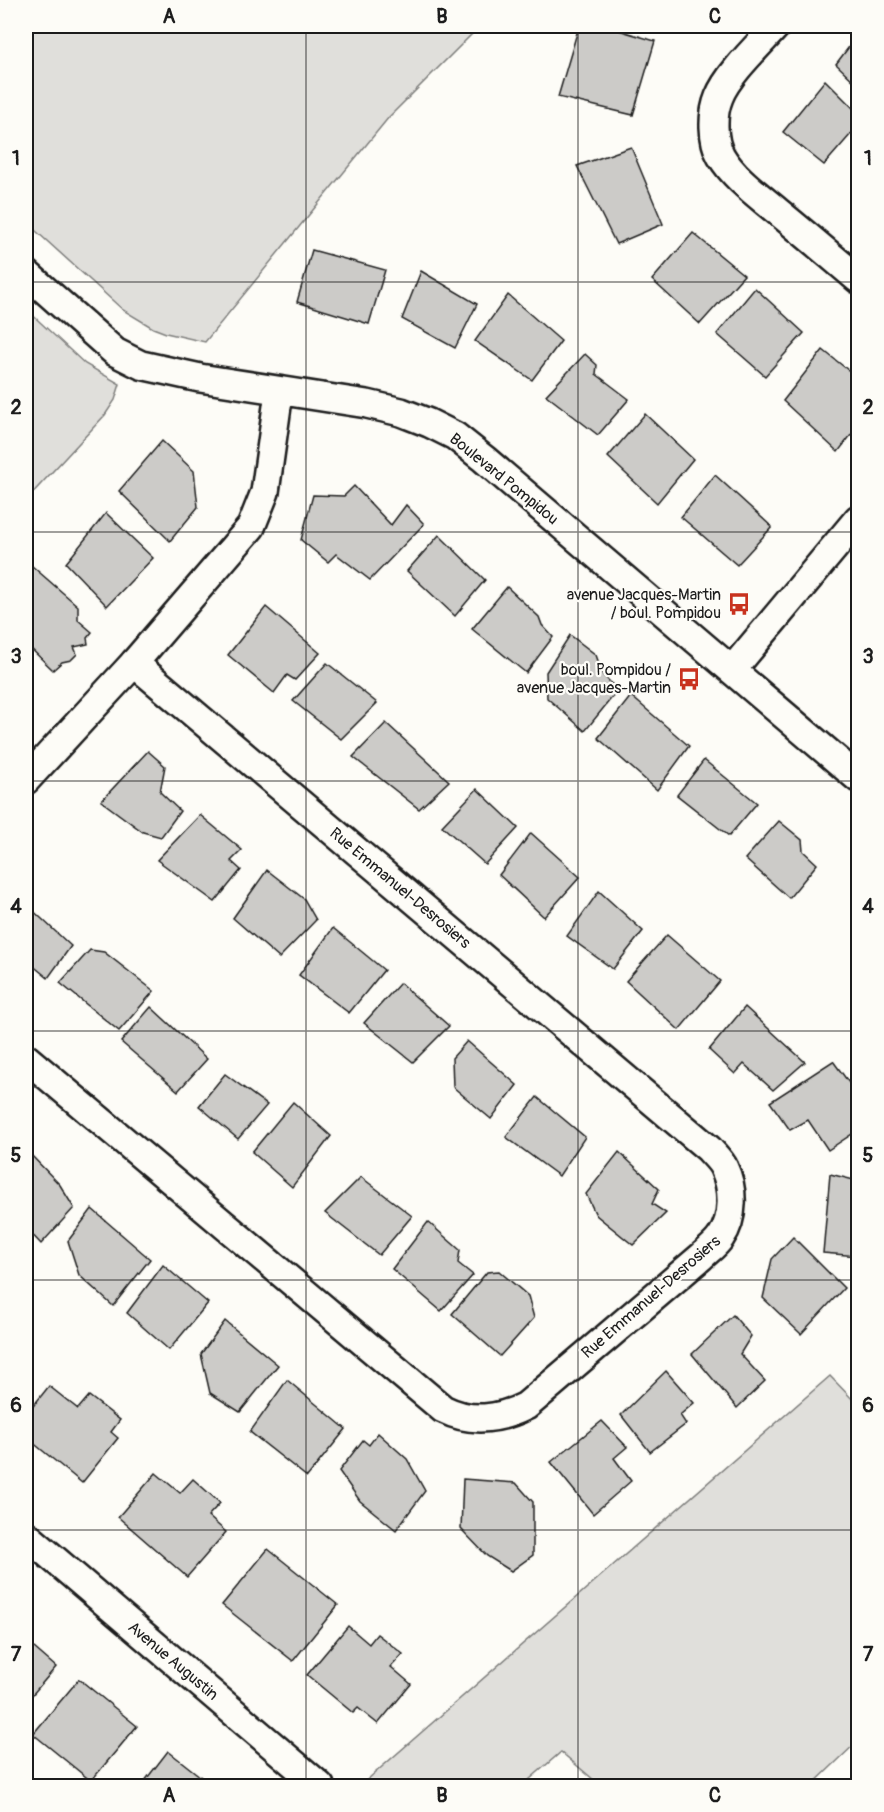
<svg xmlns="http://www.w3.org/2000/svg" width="884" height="1812" font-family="Pangolin,sans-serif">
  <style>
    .green { fill: #e0dfdb; stroke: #7e7e7c; stroke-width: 1.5 }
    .building { fill: #cccbc8; stroke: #1c1c1c; stroke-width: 1.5 }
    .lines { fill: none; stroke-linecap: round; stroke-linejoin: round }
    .minor-casing { stroke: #1c1c1c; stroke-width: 32 }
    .minor { stroke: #fdfcf7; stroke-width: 27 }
    .grid { fill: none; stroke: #1c1c1c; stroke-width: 1.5; stroke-opacity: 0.55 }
    .labels { text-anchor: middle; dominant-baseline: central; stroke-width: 4.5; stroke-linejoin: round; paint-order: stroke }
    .street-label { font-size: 16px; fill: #1c1c1c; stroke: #fdfcf7 }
    .poi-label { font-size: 16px; fill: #1c1c1c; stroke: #fdfcf7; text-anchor: end }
    .neatline { fill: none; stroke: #1c1c1c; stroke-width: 2 }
    .grid-label { font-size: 20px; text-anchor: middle; font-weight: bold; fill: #1c1c1c }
  </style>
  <rect width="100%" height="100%" fill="#fdfcf7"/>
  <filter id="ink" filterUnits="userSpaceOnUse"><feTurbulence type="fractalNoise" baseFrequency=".0167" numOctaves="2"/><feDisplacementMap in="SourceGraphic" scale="12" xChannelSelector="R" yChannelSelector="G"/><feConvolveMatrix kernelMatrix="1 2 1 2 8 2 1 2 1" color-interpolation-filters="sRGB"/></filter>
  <g filter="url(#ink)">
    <g class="green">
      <path d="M26,26h454l-91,91 -184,225 -39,-9 -13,-5 -30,-18 -97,-88z"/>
      <path d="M26,309l59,55 35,20 -5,16 -10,15 -79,85z"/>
      <path d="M830,1376l28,29v336l-47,45h-210l-40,-34 -39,34h-162z"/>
    </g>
    <g class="building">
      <path d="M579,26h26l50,15 -22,74 -75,-18z"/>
      <path d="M858,35v50l-22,-21z"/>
      <path d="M825,80l33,33v13l-34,39 -41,-33z"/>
      <path d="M631,147l32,77 -47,20 -39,-78z"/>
      <path d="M693,233l51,42 -44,49 -48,-44z"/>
      <path d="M312,250l73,20 -16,54 -72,-22z"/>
      <path d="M421,271l56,33 -22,44 -53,-29z"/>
      <path d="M755,288l49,45 -39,43 -48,-42z"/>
      <path d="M508,295l53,46 -29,39 -57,-39z"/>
      <path d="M823,350l35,28v48l-20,26 -55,-51z"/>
      <path d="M585,354l12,11 -1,9 33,25 -31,36 -52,-40z"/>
      <path d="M645,414l48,45 -36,44 -49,-46z"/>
      <path d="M162,441l32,30 4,36 -28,34 -51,-50z"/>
      <path d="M715,475l57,52 -35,38 -56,-48z"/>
      <path d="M354,486l37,39 15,-20 18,19 -54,56 -34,-26 -8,8 -27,-22 12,-45 31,1z"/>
      <path d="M106,513l47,45 -46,48 -41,-43z"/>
      <path d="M439,535l46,45 -30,36 -48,-45z"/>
      <path d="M32,566l46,40v14l14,12 -5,6 1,6 -14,3 3,7 -6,6 -9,2 -9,8 -27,-26v-71z"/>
      <path d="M507,587l32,30 3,8 11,12 -27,36 -54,-44z"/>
      <path d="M266,607l54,46 -25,27 -8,-5 -13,18 -46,-38z"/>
      <path d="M570,635l26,20 7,20 15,15 -33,41 -38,-33 -1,-26z"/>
      <path d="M327,663l50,40 -36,36 -48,-38z"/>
      <path d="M631,696l58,50 -32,44 -59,-52z"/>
      <path d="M386,723l63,58 -30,28 -66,-52z"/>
      <path d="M148,751l17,15 -5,26 20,19 -19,26 -18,-5 -42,-31z"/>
      <path d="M704,760l53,43 -28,33 -52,-41z"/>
      <path d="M477,789l41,39 -33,36 -43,-38z"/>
      <path d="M200,815l42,35 -11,11 10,9 -26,32 -58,-42z"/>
      <path d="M779,821l23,19 1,11 14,13 -28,34 -44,-39z"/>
      <path d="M531,833l49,44 -36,40 -45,-42z"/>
      <path d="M267,870l37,29 12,21 -37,38 -46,-40z"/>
      <path d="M599,891l44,40 -30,38 -46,-33z"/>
      <path d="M26,904l45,42 -23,32 -22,-18z"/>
      <path d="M333,928l51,42 -35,43 -50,-38z"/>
      <path d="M667,935l53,46 -41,49 -53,-49z"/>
      <path d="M90,950l14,2 50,39 -35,40 -59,-48z"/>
      <path d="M400,983l49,43 -36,36 -49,-39z"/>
      <path d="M151,1007l56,52 -29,32 -57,-49z"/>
      <path d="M745,1007l60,55 -32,28 -29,-26 -9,10 -26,-24z"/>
      <path d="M467,1041l50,44 -26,34 -38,-32 -1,-29z"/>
      <path d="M833,1061l25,34v35l-30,20 -20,-30 -18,10 -20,-28z"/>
      <path d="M225,1074l42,31 -29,34 -39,-33z"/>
      <path d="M537,1097l48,40 -26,39 -53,-39z"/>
      <path d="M293,1102l38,34 -39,51 -40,-35z"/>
      <path d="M619,1152l40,37 -7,15 14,9 -33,32 -37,-30 -10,-21z"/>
      <path d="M29,1153l31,32 14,23 -33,36 -15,-16v-70z"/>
      <path d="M830,1174l28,7v75l-35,-3z"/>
      <path d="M361,1177l51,39 -33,39 -54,-42z"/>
      <path d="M92,1209l58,50 -37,47 -34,-31 -11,-34z"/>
      <path d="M428,1222l32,28 -2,13 15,12 -32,36 -49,-42z"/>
      <path d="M793,1237l51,51 -43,46 -38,-36 9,-39z"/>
      <path d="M163,1265l45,38 -39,47 -42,-37z"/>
      <path d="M499,1271l29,25 6,22 -34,38 -48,-42 35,-42z"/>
      <path d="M733,1315l18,21 -11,18 25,27 -28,27 -45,-54z"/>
      <path d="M225,1321l53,44 -38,47 -30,-19 -9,-39z"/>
      <path d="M666,1371l28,32 -14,12 6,9 -36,28 -29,-37z"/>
      <path d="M287,1380l59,49 -39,48 -57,-45z"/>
      <path d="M49,1386l29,23 11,-13 31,24 -9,12 7,6 -36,45 -56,-46v-22z"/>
      <path d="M602,1421l25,26 -13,11 17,23 -38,33 -42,-52z"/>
      <path d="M378,1433l29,26 18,32 -29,39 -36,-29 -21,-30 24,-31 6,5z"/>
      <path d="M156,1473l24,20 13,-14 27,24 -12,13 18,16 -39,45 -69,-60z"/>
      <path d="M463,1479l53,4 17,19v53l-22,16 -24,-15 -26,-27z"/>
      <path d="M268,1549l70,56 -45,56 -71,-56z"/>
      <path d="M348,1626l21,18 8,-10 26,20 -12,13 20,17 -33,40 -20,-16 -5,5 -46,-38z"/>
      <path d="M26,1641l30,26 -30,35z"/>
      <path d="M79,1679l58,47 -46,55 -58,-47z"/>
      <path d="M168,1751l42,33 3,2h-72z"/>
    </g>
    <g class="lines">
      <g class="minor-casing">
        <g id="minor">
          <path d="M776,26c-17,19 -48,48 -57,71 -7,17 -7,43 2,59 13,22 37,39 56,55 27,22 54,45 81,68"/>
          <path d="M26,273l89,79 26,13 59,13 167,26 34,8 28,11 26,13 29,23 374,319"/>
          <path d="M732,670l126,-151"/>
          <path d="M26,780l108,-117 117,-136 14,-35 14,-100"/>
          <path d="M26,1058l417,351c28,14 55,11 83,-3l175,-149c6,-6 15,-12 20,-20 13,-19 13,-48 3,-69 -3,-7 -10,-13 -15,-19l-575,-486"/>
          <path d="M26,1535l294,251"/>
        </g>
      </g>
      <use href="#minor" class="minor"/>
    </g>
  </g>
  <path class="grid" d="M306,26v1760M578,26v1760M26,282h832M26,532h832M26,781h832M26,1031h832M26,1280h832M26,1530h832"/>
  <defs>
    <g id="bus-bare" transform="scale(1.8)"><path d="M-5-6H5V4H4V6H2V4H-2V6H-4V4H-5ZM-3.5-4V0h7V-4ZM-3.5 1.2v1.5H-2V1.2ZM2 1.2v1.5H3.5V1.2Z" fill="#c8321e" stroke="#fdfcf7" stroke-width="2.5" paint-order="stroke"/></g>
  </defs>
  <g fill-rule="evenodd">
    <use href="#bus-bare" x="739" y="604"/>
    <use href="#bus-bare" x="689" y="679"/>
  </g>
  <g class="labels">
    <g class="street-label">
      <text transform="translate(504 479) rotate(39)">Boulevard Pompidou</text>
      <text transform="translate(400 888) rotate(40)">Rue Emmanuel-Desrosiers</text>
      <text transform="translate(651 1297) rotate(-41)">Rue Emmanuel-Desrosiers</text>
      <text transform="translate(173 1661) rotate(40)">Avenue Augustin</text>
    </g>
    <g class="poi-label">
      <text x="721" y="595">avenue Jacques-Martin<tspan x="721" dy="18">/ boul. Pompidou</tspan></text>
      <text x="671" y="670">boul. Pompidou /<tspan x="671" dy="18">avenue Jacques-Martin</tspan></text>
    </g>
  </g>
  <rect width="884" height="1812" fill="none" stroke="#fdfcf7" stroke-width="66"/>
  <rect x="33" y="33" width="818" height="1746" class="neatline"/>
  <g class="grid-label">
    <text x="169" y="23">A</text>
    <text x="442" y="23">B</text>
    <text x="715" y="23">C</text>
    <text x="16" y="165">1</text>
    <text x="868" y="165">1</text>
    <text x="16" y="414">2</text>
    <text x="868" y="414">2</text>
    <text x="16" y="663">3</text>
    <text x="868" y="663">3</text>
    <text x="16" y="913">4</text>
    <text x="868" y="913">4</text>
    <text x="16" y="1162">5</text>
    <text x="868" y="1162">5</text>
    <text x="16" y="1412">6</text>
    <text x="868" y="1412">6</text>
    <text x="16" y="1661">7</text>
    <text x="868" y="1661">7</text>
    <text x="169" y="1802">A</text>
    <text x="442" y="1802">B</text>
    <text x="715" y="1802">C</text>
  </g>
</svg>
